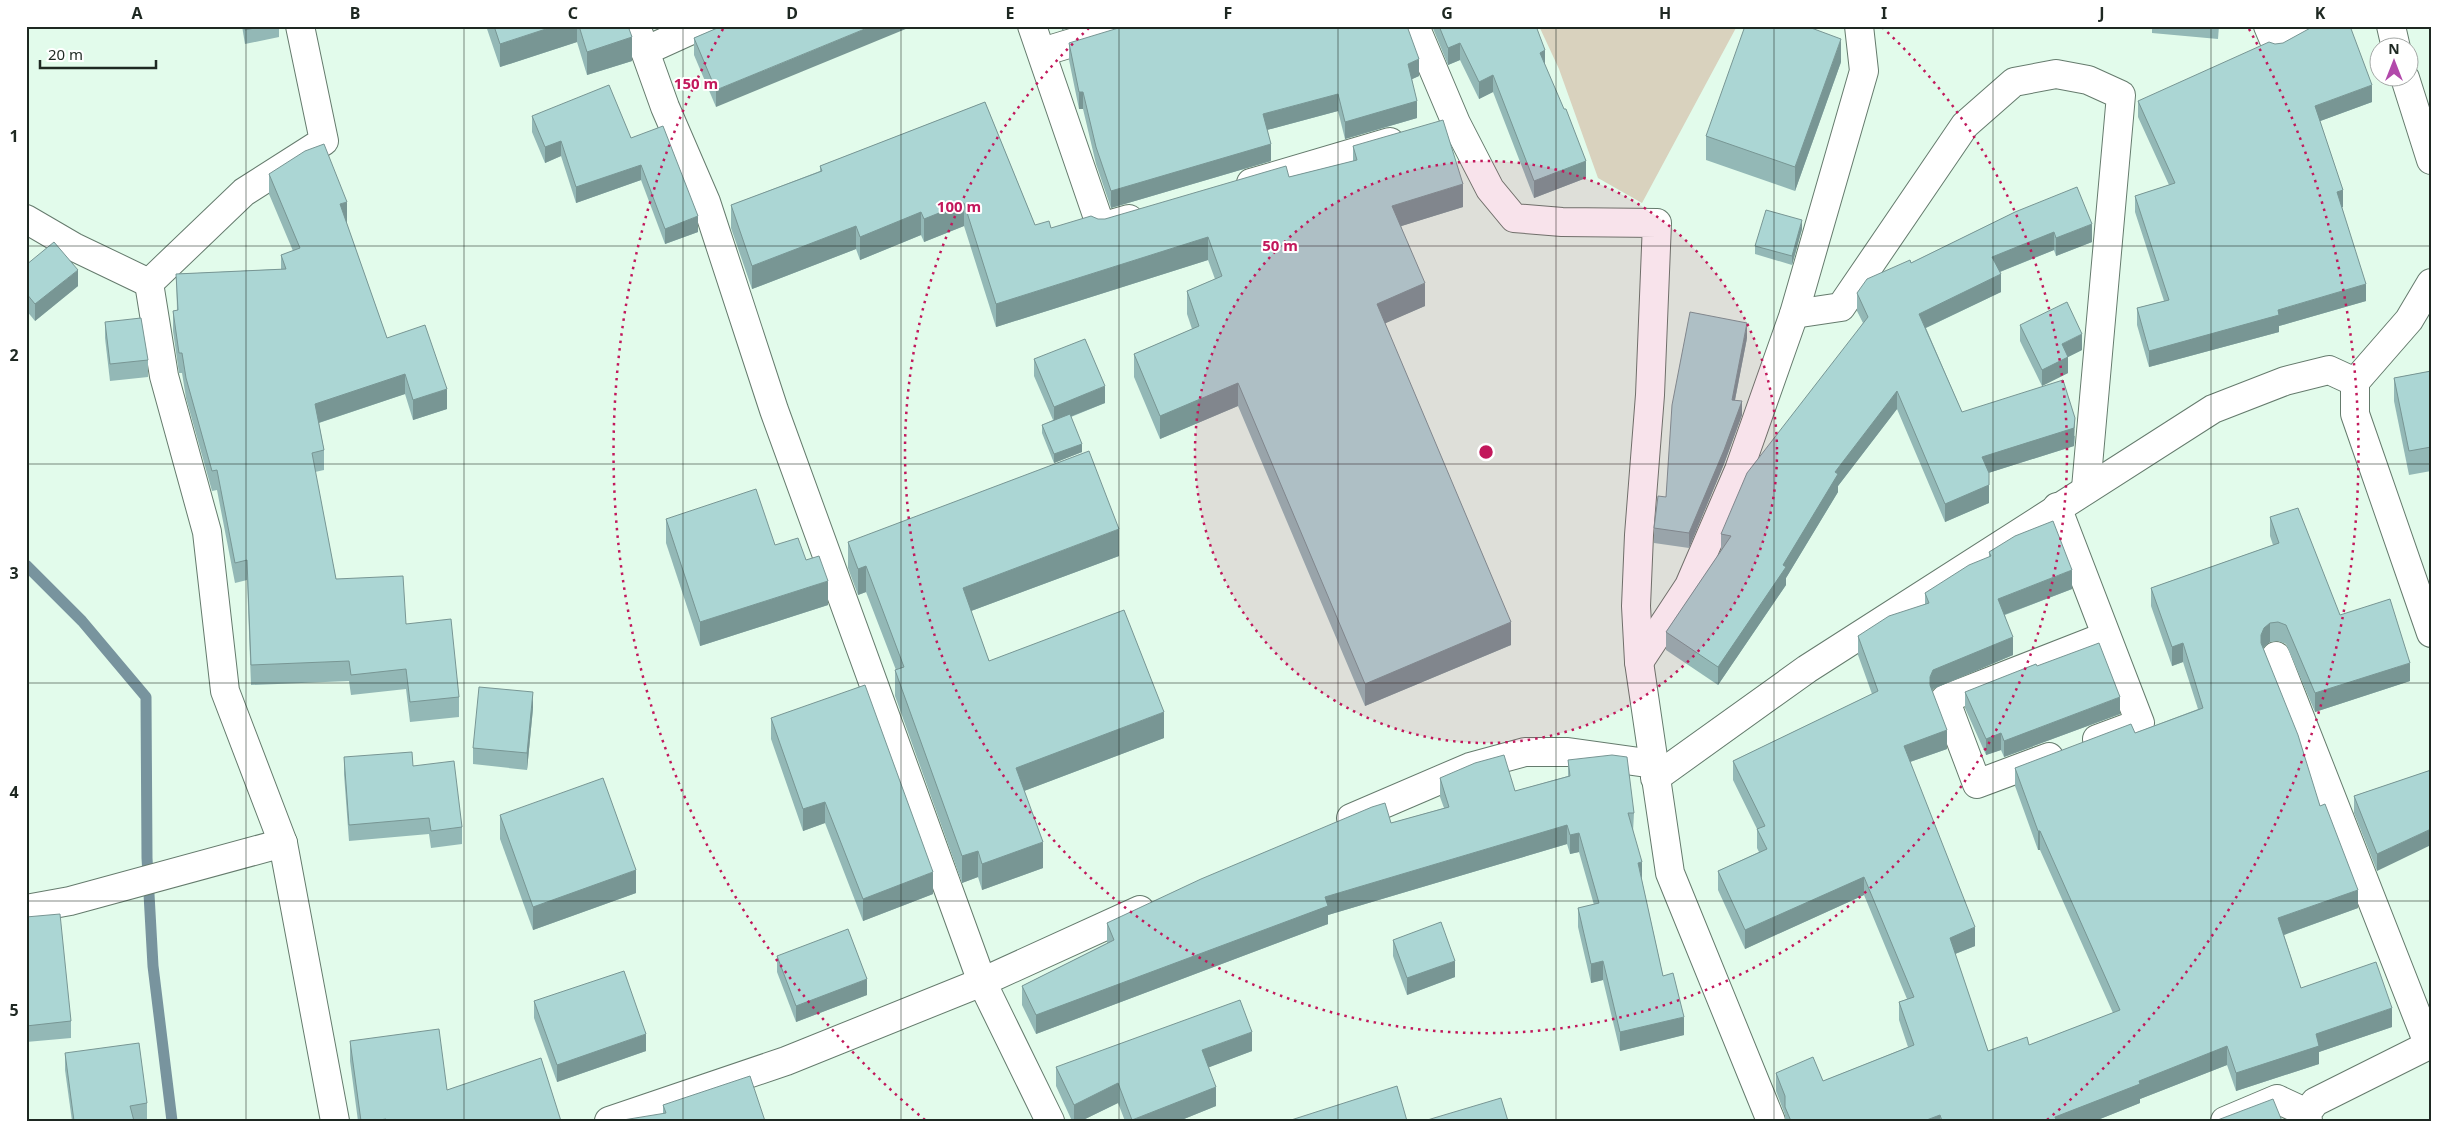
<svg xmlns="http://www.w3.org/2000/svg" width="2457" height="1147" font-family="'Noto Sans',sans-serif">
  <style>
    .green { fill: #d9d2be }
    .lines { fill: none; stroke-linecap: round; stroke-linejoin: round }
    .stream { stroke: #78949e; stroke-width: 11 }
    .street-casing { stroke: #657b6d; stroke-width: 30 }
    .street { stroke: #fff; stroke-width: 28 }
    .wall { fill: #93b8b6 }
    .shaded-wall { fill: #789694 }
    .building { fill: #abd6d4; stroke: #789694 }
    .grid { fill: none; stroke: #1e2822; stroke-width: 1; stroke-opacity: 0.55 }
    .ring { fill: none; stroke: #c2185b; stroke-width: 2.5; stroke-dasharray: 2.5 5 }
    .centre { fill: #c2185b; stroke: #fff; stroke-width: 2.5 }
    .ring-label { font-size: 15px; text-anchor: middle; font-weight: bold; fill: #c2185b; stroke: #fff; stroke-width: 4; stroke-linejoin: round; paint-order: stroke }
    .neatline { fill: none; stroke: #1e2822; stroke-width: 2 }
    .grid-label { font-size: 16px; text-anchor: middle; font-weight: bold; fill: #1e2822 }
  </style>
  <rect width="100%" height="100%" fill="#e2fbeb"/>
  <path class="green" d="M1539,26h198l-95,177 -44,-25 -39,-109z"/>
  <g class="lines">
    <path class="stream" d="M26,565l56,56 64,76 1,161 6,108 19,155"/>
    <g class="street-casing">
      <g id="street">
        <path d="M636,26l29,81 41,95 68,208 208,572 68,139"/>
        <path d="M1032,26l69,201 28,-8"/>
        <path d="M1415,26l41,97 34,66 24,29 48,4 95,1 -7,172 -11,140 -3,71 3,56 31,211 101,248"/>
        <path d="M2268,26l8,19 40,-19"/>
        <path d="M2391,26l5,22"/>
        <path d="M645,51l55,-25"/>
        <path d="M1042,52l86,-26"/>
        <path d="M2405,78l26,82"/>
        <path d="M1251,183l139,-41"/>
        <path d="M26,219l48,28 75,36"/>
        <path d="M149,283l15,93 43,156 18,159 58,152 52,278"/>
        <path d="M149,283l95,-91 80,-51 -24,-115"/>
        <path d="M2431,283l-22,37 -54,62v32l76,219"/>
        <path d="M1794,314l47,-7 124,-182 49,-43 42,-8 32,6 33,15 -35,393"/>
        <path d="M2057,507l83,216 -43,16"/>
        <path d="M2276,656l153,390"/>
        <path d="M1639,662l50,-76 50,-116 55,-156 70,-243 -5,-45"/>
        <path d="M2049,757l-72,27 -32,-85 161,-63"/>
        <path d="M1655,778l152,-109 406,-260 72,-28 44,-11 26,12"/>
        <path d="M1351,818l119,-51 55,-15h43l86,12"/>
        <path d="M26,909l44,-8 213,-58"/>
        <path d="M609,1121l177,-60 196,-79 158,-72"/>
        <path d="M2225,1121l52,-22 30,14"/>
        <path d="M2308,1121l-1,-8 8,-11 116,-58"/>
      </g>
    </g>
    <use href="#street" class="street"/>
  </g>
  <g class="wall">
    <path d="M242,26h37v11l-34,7z"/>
    <path d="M486,26h142l4,35 -45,14 -10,-33 -77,25z"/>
    <path d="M722,26l-6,81 -22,-52v-17z"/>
    <path d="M1432,26h104l9,41 41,111 -52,20 -41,-106 -14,7 -19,-39 -12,5z"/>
    <path d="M2152,26h67l-1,13 -66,-6z"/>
    <path d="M1069,43l350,33 -7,3 5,39 -72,21 -7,-28 -71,19 4,31 -160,47 -15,-44 -13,-55h-4l-10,-49z"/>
    <path d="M1841,62l-46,129 -89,-31v-24z"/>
    <path d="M2138,101l234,1 -52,19 23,86h-1l24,94 -87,25v6l-130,35 -12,-42v-17l27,-7 -29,-89v-16l34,-11 -31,-68z"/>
    <path d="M985,102l50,123 16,3 47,-9h7l184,-42 64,-16v-15l110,61 -62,19 24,80 -40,17 126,322 -146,61 -127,-300 -78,33 -26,-62v-23l58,-25 -5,-15v-23l28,-12 -7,-19 -212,67 -32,-101 -40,16 -3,-7 -61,25 -4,-11 -104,40 -21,-61v-23l89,-34v-5z"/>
    <path d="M532,116l99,22 67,94 -33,12 -24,-64 -65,23 -15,-47 -16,7 -13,-31z"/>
    <path d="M269,174l78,48h-1l41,116 60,71 -34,11 -8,-26 -86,29 5,27v20l-9,2 21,107 70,45 53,73v20l-49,5 -4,-33 -55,6 -2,-14 -98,4 -4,-105 -12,3 -18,-93 -5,1 -26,-93 -4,-25h-3l-6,-42v-20l4,-1 -1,-36 105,-5v-14l12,-4 -24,-57z"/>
    <path d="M2015,212l77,30 -36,14 -2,-6 -54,22 1,20 -75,36 36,84 113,24 -1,10 -86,27 1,30 -44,19 -48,-113 -59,77v6l-52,86v7l-68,100 -52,-35v-18l55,-81v-17l142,-211 -6,-12v-18l54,-30z"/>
    <path d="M1802,229l-10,36 -37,-11v-8z"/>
    <path d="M26,265l52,21 -43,35 -9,-11z"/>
    <path d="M105,322l43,38v17l-38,4 -5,-43z"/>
    <path d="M2020,325l62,25 -14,7v16l-26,13 -22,-45z"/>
    <path d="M1747,338l-12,62 7,15 -18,49 -35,84 -35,-5v-15l12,-31z"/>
    <path d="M1034,359l71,44 -34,14 11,35 -28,11 -12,-30v-8l11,-5 -19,-44z"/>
    <path d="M2431,371v100l-22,4 -15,-74v-23z"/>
    <path d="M2270,517l70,98 70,66 -95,31 -29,-68 -8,-3 -8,1 -7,5 57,159 38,102 -74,27 17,53 91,39 -73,25v12l-83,27 -9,-26 -87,34v4l-45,18h-310v-6l-9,-24v-18l47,8 85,-34 -9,-27v-18l8,-3 -43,-104 -119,54 -27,-59v-19l41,-19 -2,-4v-19l-24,-49v-19l139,-67 -14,-39v-19l67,-32v-11l64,-36v-5l83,37 -67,26 8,40 -80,34 -1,2 15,58 -37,13 65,184 -20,8 33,97 41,-6 84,-32 -73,-163h-2l-23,-64v-18l120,-35 63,-24 -15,-47 -11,4 -21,-60v-18l122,-43 -3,-9z"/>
    <path d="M666,519l109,26 31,15 22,45 -128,41 -34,-103z"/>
    <path d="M848,542l271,14 -148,55 18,50 175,77 -140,53 19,77 -61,22 -4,-13 -16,6 -67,-187v-26h1l-30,-78 -8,3 -10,-27z"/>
    <path d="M1965,692l155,22 -116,43 -3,-7 -15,5 -21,-47z"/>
    <path d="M533,708l-6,62 -54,-6v-16z"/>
    <path d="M771,718l162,176 -70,27 -38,-98 -22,8 -32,-92z"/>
    <path d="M344,757l69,9 49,61v17l-31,4 -2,-14 -80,7 -5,-67z"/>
    <path d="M1568,760l66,53 -1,19 9,49 21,95 21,59 -64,16 -17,-71 -12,3 -13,-56v-19l16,-3 -15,-53 -9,2 -3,-10 -239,71v9l-292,110 -14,-29v-19l85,-43v-20l284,-100 53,-15 -4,-11v-19l75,13 53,-15z"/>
    <path d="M2431,770l-54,101 -23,-58v-17z"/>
    <path d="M500,815l136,78 -103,37 -33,-91z"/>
    <path d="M26,917l45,104v17l-45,4z"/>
    <path d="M1393,940l62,37 -48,18 -14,-39z"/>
    <path d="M777,956l90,39 -71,27 -19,-50z"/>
    <path d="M534,1001l112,50 -89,31 -23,-64z"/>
    <path d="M350,1041l97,49 114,31h-203l-8,-60z"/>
    <path d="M1252,1051l-43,16 7,39 -37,15h-54l-7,-18 -37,18h-9l-16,-35v-19z"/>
    <path d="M65,1053l82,50v17l-8,1h-67l-7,-51z"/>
    <path d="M663,1105l102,16 -102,-7z"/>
  </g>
  <g class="shaded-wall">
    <path d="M555,26h22v16l-77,25v-23z"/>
    <path d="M872,26h41l-197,81v-17z"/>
    <path d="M1055,26h6v1l-6,2z"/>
    <path d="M1062,26h11l-11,4z"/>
    <path d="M632,37v24l-45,14v-23z"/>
    <path d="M1841,39v23l-46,129v-24z"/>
    <path d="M1460,43v17l-12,5v-17z"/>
    <path d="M1545,50v17l-5,-14z"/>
    <path d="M1419,59v17l-11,5v-17z"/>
    <path d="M1493,75v17l-14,7v-17z"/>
    <path d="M2372,85v17l-57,21v-17z"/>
    <rect x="1079" y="92" width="4" height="17"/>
    <path d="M1338,94v17l-75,20v-17z"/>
    <path d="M1417,101v17l-72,21v-17z"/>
    <path d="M561,141v15l-16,7v-16z"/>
    <path d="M1271,144v17l-160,47v-17z"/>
    <path d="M1586,161v17l-52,20v-17z"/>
    <path d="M641,165v15l-65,23v-16z"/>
    <path d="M1463,184v23l-71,22v-23z"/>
    <path d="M2343,190v17l-6,2v-17z"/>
    <path d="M347,202v20l-7,2v-20z"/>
    <path d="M964,203v23l-40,16v-23z"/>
    <path d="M921,212v23l-61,25v-23z"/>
    <path d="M698,216v16l-33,12v-15z"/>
    <path d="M1802,220v9l-10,36v-9z"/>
    <path d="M2092,224v18l-36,14v-18z"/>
    <path d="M856,226v23l-104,40v-23z"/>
    <path d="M2054,232v18l-62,25v-18z"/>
    <path d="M1208,237v23l-212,67v-23z"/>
    <path d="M78,270v16l-43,35v-17z"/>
    <path d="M2001,274v18l-82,39v-17z"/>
    <path d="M1425,283v23l-48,21v-23z"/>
    <path d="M2366,284v17l-87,25v6l-130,35v-16l129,-41z"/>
    <path d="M1747,323v15l-15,77v-15z"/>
    <path d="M2082,334v16l-14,7v16l-26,13v-16l20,-26z"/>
    <path d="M405,374v20l-90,30v-20z"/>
    <path d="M1238,383v23l-78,33v-23z"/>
    <path d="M1105,386v17l-51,20v-16z"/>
    <path d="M447,389v20l-34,11v-20z"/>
    <path d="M1897,391v18l-59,77v6l-52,86v7l-68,100v-18l117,-195z"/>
    <path d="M1742,401v14l-18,49 -35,84v-15z"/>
    <path d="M2075,418l-1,28 -92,29v-18z"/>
    <path d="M1082,444v8l-28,11v-9z"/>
    <path d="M1989,485v18l-44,19v-18z"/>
    <path d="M1119,529v27l-156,58v-26z"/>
    <path d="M866,566v26l-8,3v-26z"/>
    <path d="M2072,570v19l-74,28v-18z"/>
    <path d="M828,581v24l-128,41v-24z"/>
    <path d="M1511,622v23l-146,61v-22z"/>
    <path d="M2270,623v19l-6,5 -3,7v-19l3,-7z"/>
    <path d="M2013,637v18l-80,34 -3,7v-19l3,-7z"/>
    <path d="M2183,643v19l-11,4v-19z"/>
    <path d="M2410,663v18l-95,31v-19z"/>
    <path d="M533,692v16l-6,62v-17z"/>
    <path d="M2120,697v17l-116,43v-16z"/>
    <path d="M1164,712v26l-148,56v-26z"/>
    <path d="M1947,730v19l-43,15v-18z"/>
    <path d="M2001,733v17l-15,5v-16z"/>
    <path d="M825,802v21l-22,8v-22z"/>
    <path d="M1567,825v19l-239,71v9l-292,110v-19l289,-118z"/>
    <path d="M2431,829v16l-54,26v-17z"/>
    <rect x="2038" y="831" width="2" height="19"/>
    <path d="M1579,833v19l-9,2v-19z"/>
    <path d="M1043,842v26l-61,22v-26z"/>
    <path d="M978,851v26l-16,6v-27z"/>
    <path d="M1642,862v19l-4,-18z"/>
    <path d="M636,870v23l-103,37v-23z"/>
    <path d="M933,872v22l-70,27v-22z"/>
    <path d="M1864,877v18l-119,54v-19z"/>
    <path d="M2358,890v18l-80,29v-19z"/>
    <path d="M1975,927v19l-25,10v-18z"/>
    <path d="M1455,961v16l-48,18v-17z"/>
    <path d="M1603,961v19l-12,3v-19z"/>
    <path d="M867,979v16l-71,27v-16z"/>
    <path d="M2392,1008v19l-73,25v12l-83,27v-18l80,-39z"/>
    <path d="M1684,1017v18l-64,16v-19z"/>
    <path d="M1252,1032v19l-50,19v-20z"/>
    <path d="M646,1034v17l-89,31v-17z"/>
    <path d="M2227,1046v19l-87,34v4l-45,18h-40v-4l84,-36z"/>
    <path d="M1118,1083v20l-37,18h-7v-16z"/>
    <path d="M1216,1087v19l-37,15h-47v-1z"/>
    <path d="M1940,1115v6h-16z"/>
  </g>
  <g class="building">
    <path d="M245,26h19l-19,4z"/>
    <path d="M494,26h61l-55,18z"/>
    <path d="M579,26h49l4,11 -45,15z"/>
    <path d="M722,26h150l-156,64 -22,-52z"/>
    <path d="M1125,26h282l12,33 -11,5 9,37 -72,21 -7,-28 -75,20 8,30 -160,47 -15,-44 -13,-55h-4l-10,-49z"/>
    <path d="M1439,26h97l9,24 -5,3 24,56h2l20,52 -52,20 -41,-106 -14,7 -19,-39 -12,5z"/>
    <path d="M1745,26h61l35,13 -46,128 -89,-31z"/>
    <path d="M2314,26h36l22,59 -57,21 28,84 -6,2 29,92 -88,26 1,5 -130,36 -12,-43 32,-8 -34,-104 40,-13 -37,-82 131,-59 6,2 8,-1z"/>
    <path d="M609,85l22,53 32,-12 35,90 -33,13 -24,-64 -65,22 -15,-46 -16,6 -13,-31z"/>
    <path d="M985,102l50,123 14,-4 2,7 40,-12 7,3h7l181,-53 3,11 68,-17 -4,-14 90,-26 20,64 -71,22 33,77 -48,21 134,318 -146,62 -127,-301 -78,33 -26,-62 65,-28 -12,-35 35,-15 -14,-39 -212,67 -32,-101 -40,16 -3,-7 -61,25 -4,-11 -104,40 -21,-61 91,-34 -2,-5z"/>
    <path d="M324,144l23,58 -7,2 47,134 38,-13 22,64 -34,11 -8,-26 -90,30 9,46 -12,3 24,126 67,-3 3,48 45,-5 8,78 -49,5 -4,-33 -55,6 -2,-14 -98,4 -4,-105 -12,3 -18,-93 -5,1 -26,-93 -4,-25h-3l-6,-42 5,-1 -2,-36 110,-5 -5,-14 19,-7 -31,-74 36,-23z"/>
    <path d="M2077,187l15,37 -36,14 -2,-6 -62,25 9,17 -82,40 43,98 101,-32 12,38 -1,10 -92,29 7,16v12l-44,19 -48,-113 -62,81 3,2 -55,91 3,2 -68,100 -52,-35 65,-96 -10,-2 26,-61 121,-156 -11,-24 10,-14 43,-19 1,3 104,-51z"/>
    <path d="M1766,210l36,10 -10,36 -37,-10z"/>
    <path d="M54,242l24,28 -43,34 -9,-11v-28z"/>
    <path d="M2067,302l15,32 -20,10 6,13 -26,13 -22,-45z"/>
    <path d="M1690,312l57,11 -15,77 10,1 -18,49 -35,83 -35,-5 4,-32 8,1 6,-92z"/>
    <path d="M141,318l7,42 -38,4 -5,-42z"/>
    <path d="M1085,339l20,47 -51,21 -20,-48z"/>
    <path d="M2431,371v76l-22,4 -15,-73z"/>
    <path d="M1070,414l12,30 -28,10 -12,-29z"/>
    <path d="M1089,451l30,78 -156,59 26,73 135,-51 40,102 -148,56 27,74 -61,22 -4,-13 -16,5 -67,-186 9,-3 -38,-101 -8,3 -10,-27z"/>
    <path d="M756,489l19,56 23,-7 8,22 13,-4 9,25 -128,41 -34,-103z"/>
    <path d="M2298,508l42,107 50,-16 20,64 -95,30 -29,-68 -8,-3 -8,1 -6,5 -3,7v8l37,92 22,71 5,-2 33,86 -80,28 23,70 75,-26 16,46 -76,26 3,12 -83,27 -9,-27 -88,35 1,3 -85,33 1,3 -1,1h-113l-2,-6 -16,6h-133l-6,-14v-11l-9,-23 37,-16 10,24 91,-36 -15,-43 15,-5 -50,-120 -119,53 -27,-59 49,-22 -10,-20 8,-3 -32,-65 145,-70 -20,-55 31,-20 40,-13 -4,-10 44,-28 22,-9 -2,-4 26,-16 38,-15 19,49 -74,29 15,38 -80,33 -3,7v8l17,45 -43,16 71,181 -25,11 38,113 39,-14 2,8 91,-35 -80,-179h-2l-23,-63 116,-44 4,9 68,-25 -20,-65 -11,4 -21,-59 128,-45 -9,-26z"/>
    <path d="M2099,643l21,54 -116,44 -3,-8 -15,6 -21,-47 71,-28 1,2z"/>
    <path d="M865,685l68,187 -70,27 -38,-97 -22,7 -32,-91z"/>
    <path d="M479,687l54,5 -6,61 -54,-5z"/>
    <path d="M412,752l1,14 41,-5 8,66 -31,4 -2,-13 -80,7 -5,-68z"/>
    <path d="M1504,755l11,36 55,-15 -2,-16 44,-5 15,2 7,56h-6l14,49 -4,1 25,113 10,-3 11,44 -64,15 -17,-71 -12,3 -13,-56 21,-5 -20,-70 -9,2 -3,-10 -242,72 3,9 -292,109 -14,-29 92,-46 -7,-17 94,-44 171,-72 13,-4 6,20 58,-16 -9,-29 35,-15z"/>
    <path d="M2431,770v59l-54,25 -23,-58z"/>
    <path d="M603,778l33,92 -103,37 -33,-92z"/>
    <path d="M60,914l11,107 -45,5v-109z"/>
    <path d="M1441,922l14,39 -48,17 -14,-38z"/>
    <path d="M848,929l19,50 -71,27 -19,-50z"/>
    <path d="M624,971l22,63 -89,31 -23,-64z"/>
    <path d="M1240,1000l12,32 -50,18 14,37 -84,33 -14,-37 -44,22 -18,-38z"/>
    <path d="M439,1029l8,61 94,-32 20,63h-175v-2l-14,2h-11l-11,-80z"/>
    <path d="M139,1043l8,60 -17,3 4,15h-60l-9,-68z"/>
    <path d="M750,1076l15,45h-148l49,-8 -3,-8z"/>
    <path d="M1397,1086l10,35h-119z"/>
    <path d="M1501,1098l7,23h-84z"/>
    <path d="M2273,1099l9,22h-67z"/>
  </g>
  <path class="grid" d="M246,26v1095M464,26v1095M683,26v1095M901,26v1095M1119,26v1095M1338,26v1095M1556,26v1095M1774,26v1095M1993,26v1095M2211,26v1095M26,246h2405M26,464h2405M26,683h2405M26,901h2405"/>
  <circle cx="1486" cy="452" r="291" fill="#c2185b" fill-opacity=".12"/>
  <g class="ring">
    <circle cx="1486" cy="452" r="291"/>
    <path d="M1882 27A581 581 0 1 1 1090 27"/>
    <path d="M925 1120A872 872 0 0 1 723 29M2249 29A872 872 0 0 1 2047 1120"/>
  </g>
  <circle cx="1486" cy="452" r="8" class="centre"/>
  <g class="ring-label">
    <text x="696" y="89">150 m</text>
    <text x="959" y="212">100 m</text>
    <text x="1280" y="251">50 m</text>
  </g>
  <rect width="2457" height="1147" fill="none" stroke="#ffffff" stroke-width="55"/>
  <g transform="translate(2394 62)"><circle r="24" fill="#ffffff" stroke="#a5a9a7"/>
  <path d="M0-4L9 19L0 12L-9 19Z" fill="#b249ab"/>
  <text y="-8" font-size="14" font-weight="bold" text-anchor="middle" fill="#1e2822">N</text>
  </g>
  <path d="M40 60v8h116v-8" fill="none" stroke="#1e2822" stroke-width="2.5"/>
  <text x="48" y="60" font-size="15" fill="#1e2822" stroke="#ffffff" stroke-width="4" paint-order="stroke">20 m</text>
  <rect x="28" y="28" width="2402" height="1092" class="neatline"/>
  <g class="grid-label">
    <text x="137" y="19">A</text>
    <text x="355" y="19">B</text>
    <text x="573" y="19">C</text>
    <text x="792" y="19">D</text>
    <text x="1010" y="19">E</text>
    <text x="1228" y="19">F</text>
    <text x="1447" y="19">G</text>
    <text x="1665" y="19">H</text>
    <text x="1884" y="19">I</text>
    <text x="2102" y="19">J</text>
    <text x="2320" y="19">K</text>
    <text x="14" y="142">1</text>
    <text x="14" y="361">2</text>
    <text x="14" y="579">3</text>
    <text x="14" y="798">4</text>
    <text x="14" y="1016">5</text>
  </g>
</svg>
